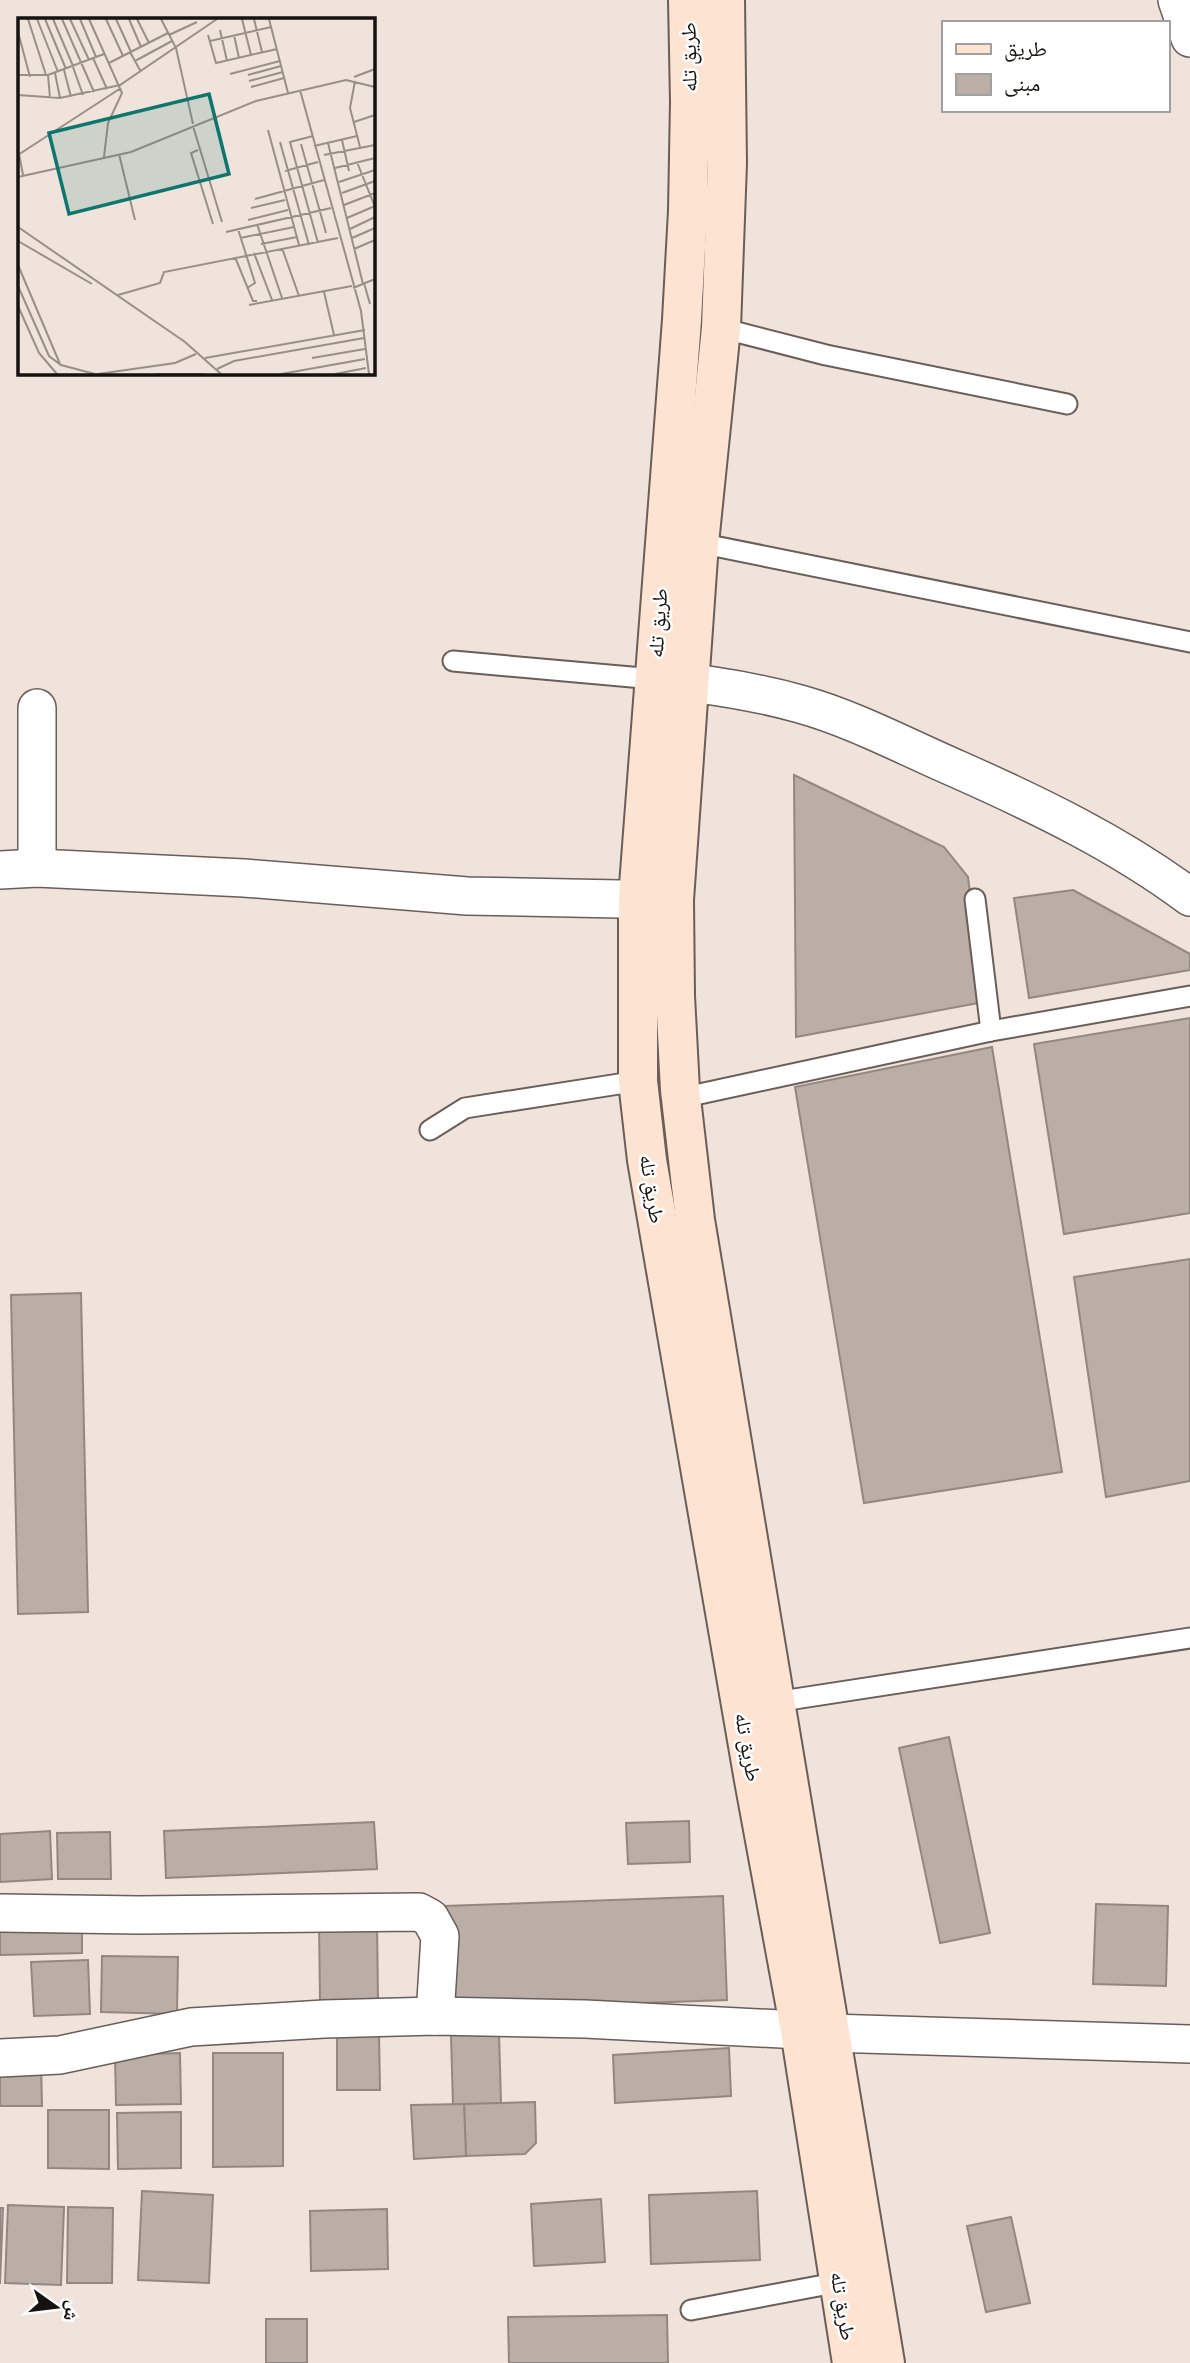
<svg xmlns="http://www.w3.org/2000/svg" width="1190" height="2363" font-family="'Roboto Condensed','Noto Naskh Arabic',sans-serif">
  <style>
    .building { fill: #baaea7; stroke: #938881; stroke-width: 2 }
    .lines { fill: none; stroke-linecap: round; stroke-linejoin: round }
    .lane-casing { stroke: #695e58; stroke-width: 23 }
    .street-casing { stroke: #695e58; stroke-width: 40 }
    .secondary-casing { stroke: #695e58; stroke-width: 42 }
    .lane { stroke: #fff; stroke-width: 19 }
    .street { stroke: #fff; stroke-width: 37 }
    .secondary { stroke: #fde3d1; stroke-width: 38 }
    .labels { text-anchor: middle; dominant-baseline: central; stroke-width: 5; stroke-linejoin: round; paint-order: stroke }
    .street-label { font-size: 21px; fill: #16120f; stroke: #fff }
    .inset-road { fill: none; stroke: #988f89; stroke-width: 2 }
    .view { fill: #0f766e; fill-opacity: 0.15; stroke: #0f766e; stroke-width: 3.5 }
    .inset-edge { fill: none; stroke: #16120f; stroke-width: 3.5 }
  </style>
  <rect width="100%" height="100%" fill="#efe3db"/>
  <g class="building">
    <path d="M794,775l150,72 24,30 16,125 -188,35z"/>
    <path d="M1073,890l117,64v16l-161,28 -15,-100z"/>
    <path d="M1190,1018v195l-126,21 -30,-190z"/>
    <path d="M992,1047l70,425 -198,31 -69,-416z"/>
    <path d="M1190,1259v222l-84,16 -32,-220z"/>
    <path d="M81,1293l7,319 -70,2 -7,-319z"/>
    <path d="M949,1737l41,196 -50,10 -41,-195z"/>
    <path d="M689,1821l1,41 -62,2 -2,-41z"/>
    <path d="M374,1822l3,47 -211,9 -2,-47z"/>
    <path d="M50,1831l2,48 -52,3v-48z"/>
    <path d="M110,1832l1,47h-53l-1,-46z"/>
    <path d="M723,1896l4,104 -279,10 -4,-104z"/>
    <path d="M1096,1904l72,2 -2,80 -73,-2z"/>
    <path d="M0,1919h82v34l-82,2z"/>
    <path d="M377,1920l1,81 -58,1 -1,-81z"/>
    <path d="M102,1956l76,1 -1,57 -76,-2z"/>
    <path d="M88,1960l2,54 -56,2 -3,-54z"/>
    <path d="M499,2033l2,70 -48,2 -2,-70z"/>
    <path d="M379,2034l1,56h-43v-55z"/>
    <path d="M729,2048l2,48 -116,7 -2,-48z"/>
    <path d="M180,2053l1,51 -65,1 -1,-50z"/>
    <path d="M213,2053h70v113l-70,1z"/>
    <path d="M0,2063h41l1,43h-42z"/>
    <path d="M535,2102l1,41 -11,11 -59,2 -2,-52z"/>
    <path d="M464,2104l2,52 -52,3 -3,-54z"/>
    <path d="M48,2110h61v59l-61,-1z"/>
    <path d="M181,2112v56l-63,1 -1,-56z"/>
    <path d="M142,2191l71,4 -4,88 -71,-3z"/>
    <path d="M757,2191l3,69 -109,4 -2,-69z"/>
    <path d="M601,2199l4,63 -71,4 -3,-62z"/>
    <path d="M8,2205l56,2 -3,78 -56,-2z"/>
    <path d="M68,2207l45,1 -1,75h-45z"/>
    <path d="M0,2208h3l-3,76z"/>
    <path d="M387,2209l1,60 -77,2 -1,-60z"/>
    <path d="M1011,2217l19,86 -44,9 -19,-86z"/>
    <path d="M667,2315l1,48h-159l-1,-46z"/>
    <rect x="266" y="2319" width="41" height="44"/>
  </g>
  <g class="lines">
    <g class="lane-casing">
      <g id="lane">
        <path d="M721,328l105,27 241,49"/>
        <path d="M699,543l491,99"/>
        <path d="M453,661l201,18"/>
        <path d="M975,899l16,132"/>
        <path d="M681,1098l310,-67 199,-35"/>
        <path d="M430,1130l35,-22 173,-27"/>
        <path d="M775,1702l415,-64"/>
        <path d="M691,2310l149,-28"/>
      </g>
    </g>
    <g class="street-casing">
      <g id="street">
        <path d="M1177,0l13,38"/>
        <path d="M659,679c47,5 95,12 141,25 54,15 106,43 157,65 81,36 162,75 233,128"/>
        <path d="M37,708v160"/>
        <path d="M0,870l37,-2 207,10 223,18 202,4"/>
        <path d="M0,1913l139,2 280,-3 11,6 10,18 -5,80"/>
        <path d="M829,2033l361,11"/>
        <path d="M0,2058l60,-3 131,-28 133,-8 111,-3 150,3 215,11"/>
      </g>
    </g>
    <g class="secondary-casing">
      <g id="secondary">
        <path d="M688,0l2,102 -2,109 -6,109 -44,579v182l9,79 107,620 46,250 52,333"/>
        <path d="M725,0l2,163 -6,165 -22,215 -25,357 1,96 5,94 15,130 190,1143"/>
      </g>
    </g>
    <use href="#lane" class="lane"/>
    <use href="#street" class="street"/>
    <use href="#secondary" class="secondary"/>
  </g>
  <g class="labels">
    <g class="street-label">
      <text transform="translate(689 57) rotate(-91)">طريق تله</text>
      <text transform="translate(658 623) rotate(-86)">طريق تله</text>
      <text transform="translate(652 1189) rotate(81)">طريق تله</text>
      <text transform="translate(748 1747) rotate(80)">طريق تله</text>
      <text transform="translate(843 2306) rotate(81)">طريق تله</text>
    </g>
  </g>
  <g transform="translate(18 18)">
    <rect width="357" height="357" fill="#efe3db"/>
    <path class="inset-road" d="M10,1l18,56M19,1l21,53M27,1l21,50M35,1l20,47M44,1l32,73M52,1l19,41M62,1l16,38M71,1l33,74 -14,30 -4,34M88,1l17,37M98,1l15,33M111,1l12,28M119,1l12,24M143,1l15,29 17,76M224,1l9,36M236,1l8,33M251,1l19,74M202,12l7,31M0,14l12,45M151,17l28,-13M190,17l8,28 61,-14M216,17l5,23M192,23l61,-14M112,34l11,20M75,40l14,31M117,43l37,-20M91,45l59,-30M55,49l10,28M46,52l7,27M37,55l5,25M212,56l50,-13M0,57h30l56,-21M30,57l2,23M230,57l33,-9M336,59l21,-8M231,63l34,-9M337,63l-5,27 10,39M233,69l33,-9M282,72l61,221 8,63M0,77l42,3 60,-13 97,-66M336,104l21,-7M175,108l29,96M250,112l31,115M295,118l-23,6 28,101M324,122l7,31M262,124l29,103M310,125l35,141M283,126l25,89M296,128l43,-10M180,132l-7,3 22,71M1,136l4,21M101,136l16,66M0,137l103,-67M306,137l51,-10M339,144l18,45M317,150l40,-10M267,153l33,-9M0,159l113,-25 125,-51 90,-21 29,7M321,164l36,-12M324,175l33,-12M237,181l69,-19M326,187l31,-12M233,190l34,-8M329,200l28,-12M230,202l40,-10M239,206l25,74M0,209l167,115 36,32M220,211l17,54 -8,5M332,211l25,-12M208,214l105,-24M222,220l54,-11M334,220l23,-10M0,223l74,43M243,226l36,-7M264,230l17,48M336,231l21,-9M236,235l18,47M217,239l18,44h4M0,247l42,99M346,265l6,21M0,268l31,70 12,9 34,9M335,270l22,-9M306,274l10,43M100,277l42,-12 4,-11 174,-34M231,287l103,-19M0,288l21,47 18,21M187,340l160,-28M294,340l53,-9M199,351l17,-8 130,-23M80,356l77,-11 21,-9M138,356h47M263,356l84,-15M317,356l31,-6"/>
    <path class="view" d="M191,76l20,80 -160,40 -20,-81z"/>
    <rect width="357" height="357" class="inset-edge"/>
  </g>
  <rect x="942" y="21" width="228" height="91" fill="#ffffff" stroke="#a2a09f" stroke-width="2"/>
  <rect x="956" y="44" width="35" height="10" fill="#fde3d1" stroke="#a2a09f" stroke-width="2"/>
  <text x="1004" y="56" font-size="21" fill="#16120f">طريق</text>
  <rect x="956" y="74" width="35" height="21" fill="#baaea7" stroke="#a2a09f" stroke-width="2"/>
  <text x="1004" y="91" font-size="21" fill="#16120f">مبنى</text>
  <g transform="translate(56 2307) rotate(104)" stroke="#ffffff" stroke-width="5" paint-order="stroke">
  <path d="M0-5L12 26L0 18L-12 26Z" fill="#16120f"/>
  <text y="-10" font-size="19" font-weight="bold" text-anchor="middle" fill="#16120f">ش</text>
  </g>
</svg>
